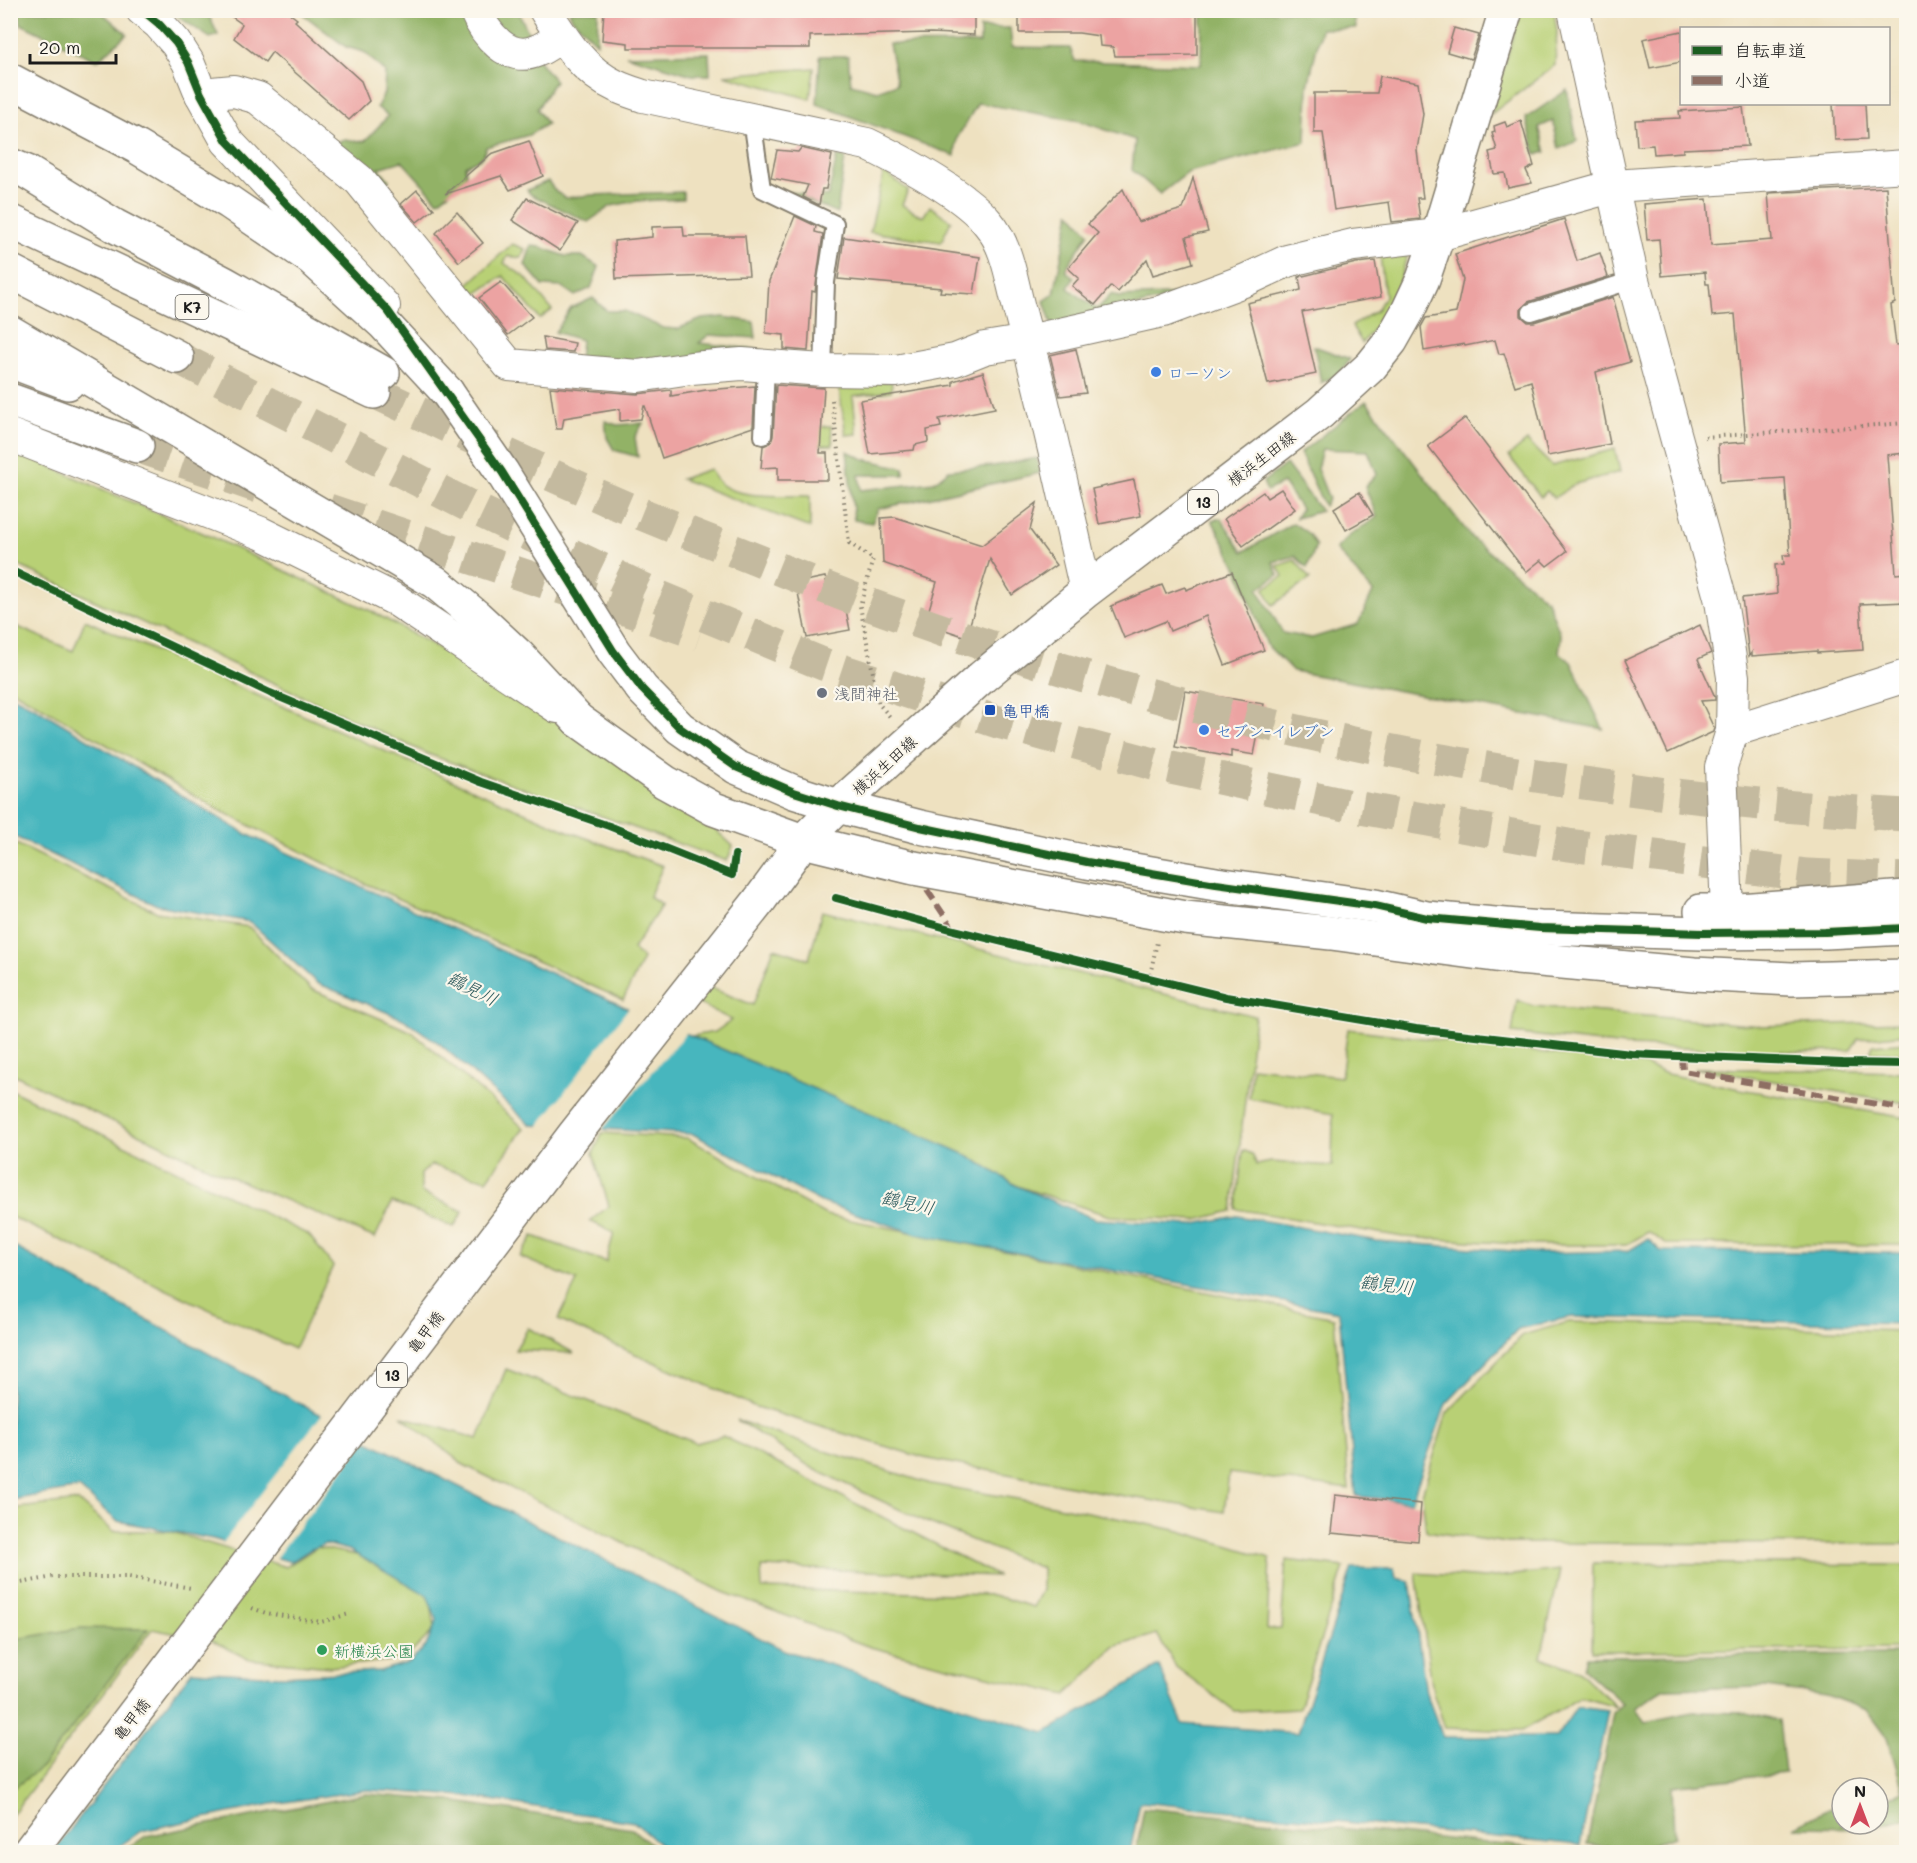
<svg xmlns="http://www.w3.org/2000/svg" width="1917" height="1863" font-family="Mali,'Klee One',sans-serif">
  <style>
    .green { fill: #b8d075; stroke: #6a7648; stroke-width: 1.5 }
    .forest { fill: #92b266; stroke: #576741; stroke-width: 1.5 }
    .water { fill: #46b6be; stroke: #31696d; stroke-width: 1.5 }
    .pier { fill: #eee1c0 }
    .building { fill: #eca3a2 }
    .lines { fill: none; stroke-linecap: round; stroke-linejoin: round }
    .motorway-tunnel { stroke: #c4ba9f; stroke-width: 33; stroke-dasharray: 33 16; stroke-linecap: butt }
    .service-casing { stroke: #857e6e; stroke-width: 20 }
    .minor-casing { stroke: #857e6e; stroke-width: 34 }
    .tertiary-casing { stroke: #857e6e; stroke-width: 36 }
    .primary-casing { stroke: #857e6e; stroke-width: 36 }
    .motorway-casing { stroke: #857e6e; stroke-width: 36 }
    .path { stroke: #857e6e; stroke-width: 4; stroke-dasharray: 1.5 4.5; stroke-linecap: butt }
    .service { stroke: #fff; stroke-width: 16 }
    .minor { stroke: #fff; stroke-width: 32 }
    .tertiary { stroke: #fff; stroke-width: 33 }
    .primary { stroke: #fff; stroke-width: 33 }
    .motorway { stroke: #fff; stroke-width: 33 }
    .primary-bridge-casing { stroke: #857e6e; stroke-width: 36; stroke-linecap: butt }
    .primary-bridge { stroke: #fff; stroke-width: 33 }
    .quiet { stroke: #8d6e63; stroke-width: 6; stroke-dasharray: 12 6; stroke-linecap: butt }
    .cycleway-casing { stroke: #fbf7ec; stroke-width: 11 }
    .cycleway { stroke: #1b5e20; stroke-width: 8 }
    .shop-dot { fill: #3f7fe0; stroke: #fbf7ec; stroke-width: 2 }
    .worship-dot { fill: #6b7280; stroke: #fbf7ec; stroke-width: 2 }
    .transit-dot { fill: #1a4fb4; stroke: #fbf7ec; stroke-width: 2 }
    .leisure-dot { fill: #2e9e5b; stroke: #fbf7ec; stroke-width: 2 }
    .labels { text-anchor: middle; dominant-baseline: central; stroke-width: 4.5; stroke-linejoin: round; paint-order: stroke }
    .shield { fill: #fbf7ec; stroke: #5f5e5a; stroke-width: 1.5 }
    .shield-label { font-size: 15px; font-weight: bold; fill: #1c1c1c }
    .shop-label { font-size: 16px; fill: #366cbe; stroke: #fbf7ec; text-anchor: start }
    .street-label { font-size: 16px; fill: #1c1c1c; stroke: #fbf7ec }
    .worship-label { font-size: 16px; fill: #5b616d; stroke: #fbf7ec; text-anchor: start }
    .transit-label { font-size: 16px; fill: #164399; stroke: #fbf7ec; text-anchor: start }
    .leisure-label { font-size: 16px; fill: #27864d; stroke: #fbf7ec; text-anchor: start }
    .water-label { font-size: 18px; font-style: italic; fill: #2d5a5d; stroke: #fbf7ec }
  </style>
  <rect width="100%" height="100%" fill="#fbf7ec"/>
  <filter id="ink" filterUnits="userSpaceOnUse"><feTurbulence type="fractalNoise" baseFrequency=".0167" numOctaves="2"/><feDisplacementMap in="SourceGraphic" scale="12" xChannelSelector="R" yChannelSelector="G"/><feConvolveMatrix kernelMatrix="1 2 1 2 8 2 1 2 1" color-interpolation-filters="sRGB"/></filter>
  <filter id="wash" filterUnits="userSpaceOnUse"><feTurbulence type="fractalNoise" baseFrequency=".008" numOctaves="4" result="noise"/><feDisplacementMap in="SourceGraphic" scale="24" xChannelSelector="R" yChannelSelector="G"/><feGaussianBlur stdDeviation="1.35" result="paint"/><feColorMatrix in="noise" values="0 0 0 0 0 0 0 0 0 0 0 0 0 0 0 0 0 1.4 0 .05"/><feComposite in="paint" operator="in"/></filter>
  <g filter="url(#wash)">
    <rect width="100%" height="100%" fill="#eee1c0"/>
    <g class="green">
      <path d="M1520,11h34l3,21 -2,33 -64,49z"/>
      <path d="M814,68l-4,31 -86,-24z"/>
      <path d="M884,172l24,18 -6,15 21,12 7,-11 21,15 -10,21 -71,-10z"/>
      <path d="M512,244l13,5 -4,9 -13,-2 -4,7 21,14 27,33 -12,9 -37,-43 -29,19 -8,-9z"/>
      <path d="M1408,252l-11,40 -16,28 -19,23 -10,-17 25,-16 8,-14 -5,-40z"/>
      <path d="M838,382h54l-1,9 -38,5 4,38 -11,1z"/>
      <path d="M831,426l2,19h-50l8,-16z"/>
      <path d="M1527,441l25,25 63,-17 5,23 -45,12 -21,14 -7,-7 -6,6 -32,-41z"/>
      <path d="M10,449l202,88 159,74 87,48 59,42 45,22 129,84 42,39 -6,15 -299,-107 -417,-192z"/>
      <path d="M710,469c2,4 5,9 8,12 16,19 68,14 92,15v32l-129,-49z"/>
      <path d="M1295,560l15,19 -37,26 -9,-16 19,-13 -6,-10z"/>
      <path d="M85,620l485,212 93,34 -14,31 13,8 -29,44 10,10 -20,41 -261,-118 -143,-72 -208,-121v-65l62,27z"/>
      <path d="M10,841l147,71 92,15 62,62 101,43 112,96 -37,52 -56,-15 -10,9v18l42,19 -9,16 -62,-25 -17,36 -165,-70 -199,-95z"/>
      <path d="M822,911l433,105 -23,195 -36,9 -86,-4 -93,-30 -48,-30 -277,-120 23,-4 17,-12 -41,-20 10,-16 52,21 21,-57 35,11z"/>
      <path d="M1517,1000l16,6 228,20 145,-4v12l-48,5 -8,12 -48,1 -177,-6 -113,-13z"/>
      <path d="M1348,1029l296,36 23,9 73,15 166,29v127l-240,-1 -18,-12 -22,13h-91l-132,-8 -167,-28 7,-59 9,4 5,11 14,-3 61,4 1,-52 -84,-16 3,-31 89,10z"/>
      <path d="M1906,1042v11h-36l3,-8z"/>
      <path d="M1695,1068l211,4v31z"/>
      <path d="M11,1090l298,145 24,31 -39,83 -283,-132z"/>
      <path d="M602,1133l85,5 139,77 508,103 15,171 -120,-16 -5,39 -112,-18 -188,-36 -168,-51 -198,-87 19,-39 -57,-24 13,-21 73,26 8,-29 -24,-12 19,-15 -16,-52z"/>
      <path d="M1569,1322l337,9v213l-399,-1 -81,-12 -4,-37 25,-81 76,-78z"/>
      <path d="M528,1328l46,25 -59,-3z"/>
      <path d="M506,1369l190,74 27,-7 275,140 -237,-9 1,22 231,6 40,12 9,-17v-22l-118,-47 -110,-52 -77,-49 85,30 109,34 122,21 127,26 90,27 -3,72 14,-1 5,-69 58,7 -45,141 -64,3 -59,-44 -19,-33 -43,13 -48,48 -196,-48 -147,-55 -259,-127 -63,-49 77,23z"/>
      <path d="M78,1501l35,30h56l117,36 31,-20 44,9 68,35 6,38 -30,30 -75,8 -82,-8 -35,-18 -61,-12 -141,187v-307z"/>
      <path d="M1593,1563l313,2v84l-314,2z"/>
      <path d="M1560,1570l-19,87 38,14 37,36 -35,-10 -60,34 -76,-3 -12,-36 -17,-119 69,5z"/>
    </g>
    <g class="forest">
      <path d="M19,11h81l27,23 -30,27 -76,-37z"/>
      <path d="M170,11h33l7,7 8,17 -8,3z"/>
      <path d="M299,11h168l73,51 15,19 -18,28 10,15 -18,11 -43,12 -3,10 -18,9 2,13 -29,22 -36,-40 -23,7 10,12 -10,9 -46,-42 8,-7 24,1 23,-25 -11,-9 7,-14 1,-21 -21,-20 -18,-5z"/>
      <path d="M485,11h33l15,31 -17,1z"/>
      <path d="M569,11h29l-1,32 -25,-25z"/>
      <path d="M1202,11h152l2,17 -35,1 -13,57 -2,56 -117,30 -29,22 -28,-24 3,-30 -55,-19 -102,-18 -21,35 -2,18 -138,-52 3,-48h28l3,28 26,7 20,-7 -8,-40 91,-1v-15h30l2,19 58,1 5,13 126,4z"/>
      <path d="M709,53l1,22h-18l-66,-20z"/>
      <path d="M1567,90l10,51 -18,8 -6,-28 -14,6 7,25 -10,3 -10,-37z"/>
      <path d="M837,156l8,2 -8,55 -50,-21 41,4z"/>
      <path d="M548,181l8,11 10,6 25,-3 92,-3v7l-46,2 -26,5 -23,16 -57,-27 -4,-5z"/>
      <path d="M1070,212l19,21 -24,37 9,8 -6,10 29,21 15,-15 6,3 71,-3 -137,31 -8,-24 10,-7z"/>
      <path d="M531,246l10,1 24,9h17l17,11 -8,21 -16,8 -13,-9 -19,-1 -18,-21z"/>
      <path d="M593,298l14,13h18l38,17 14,1 25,-10 22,-2 30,5 2,16 -47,-3 -10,8 63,7 1,9 -103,5 -81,-4 2,-20 -26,-8 16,-24z"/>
      <path d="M1314,346l36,13 -9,14 -20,10z"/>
      <path d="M1366,401l106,137 75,62 14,36 -2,17 12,9 32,67 -310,-58 -26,-26 -29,-75 -26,-50 9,-2 22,34 50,-29 16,11 7,12 -9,22 -12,-12 -22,6 5,13 -20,14 25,44 29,5 46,-14 15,-32 -37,-43 13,-13 28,-19 -12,-30 12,-13 -9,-23 -46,-2 -5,20 12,30 -5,7 -24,-53z"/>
      <path d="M605,421l12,4 26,-2 -8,14 3,20 -24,-7 -7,-12z"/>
      <path d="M847,451l17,8 40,9v7h-45l2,15 73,-8 15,-12 44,-4 44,-8 3,15 -162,36 -6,14 -18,-3z"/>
      <path d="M1286,464l35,47 -25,7 5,-9 -18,-26 -16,8 -4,-9z"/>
      <path d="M81,1628l67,1 -107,139 -30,22v-150z"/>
      <path d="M1906,1654v165l-35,9 -77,-1 48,-25v22h36v-20l25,-13 -16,-54 -20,-27 -41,-15 -60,-8 -101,2 -30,19 10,14 48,-10 54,1 32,8 6,52 -113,13 2,50 -42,16h-8l-14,-5 -23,-3 26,-131 9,-10 -39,-35 3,-12z"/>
      <path d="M366,1794l84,7 182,28 28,23h-224l-73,-5 -93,5h-148l24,-16z"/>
      <path d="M1144,1808l430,44h-438z"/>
    </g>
    <g class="water">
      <path d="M10,695l26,13 208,125 381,174 344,149 48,30 78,33 94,6 48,-9 140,25 163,12 88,-2 20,-12 13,12 245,2v71l-335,-7 -53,12 -72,75 -35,98 -55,-6 -17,-184 -419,-77 -99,-33 -128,-68 -162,-9 -91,-81 -37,-25 -86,-36 -67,-61 -93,-17 -146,-70z"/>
      <path d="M11,1245l357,196 416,209 261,83 114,-67 24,58 115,9 54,-165 42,1 2,9 14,3 16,112 17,44h113l21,-30 31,4 -28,134 -440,-43 -10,50h-461l-35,-30 -169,-26 -98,-6 -95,14 -131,27 -30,21h-58l139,-181 90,5 98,-5 30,-9 16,-16 11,-26 -10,-25 -78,-45 -24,-6 -14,5 -20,13 -78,-23 -96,-18 -38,-33 -68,12z"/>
    </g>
    <g class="pier">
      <path d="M630,1006l58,25 -88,101 -63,-4z"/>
      <path d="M323,1413l45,24 -94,123 -52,-16z"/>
      <path d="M191,1668l-139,184h-2l139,-183z"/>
    </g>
    <g id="blocks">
      <g class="building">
        <path d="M222,10h63l12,9 -2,2 66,60 8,20 -20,19 -77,-68 -7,10 -31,-24 8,-14z"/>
        <path d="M604,10h370v25l-43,-2 -121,3v12h-182v-5l-26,-3z"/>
        <path d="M1019,10h178v45l-82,1 -2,-9 -13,-1 -1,-10 -20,-3h-60z"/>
        <path d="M1454,28l25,7 -8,24 -24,-7z"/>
        <path d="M1682,31v31l-32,6 -7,-29z"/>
        <path d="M1380,76l38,7 5,31 -6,36 6,48h-6l3,21 -28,3 -3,-20 -55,8 -11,-77h-9v-40h63z"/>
        <path d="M1833,104h32l2,35 -32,1z"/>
        <path d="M1743,107l5,39 -65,3v3l-29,2 -1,-9 -16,1 -2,-26 45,-2 -1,-7z"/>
        <path d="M1521,121l13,45 -8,4 6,13 -24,5 -3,-15 -11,1 -5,-22 8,-2 -5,-17 3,-1 -1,-6 11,-4 2,5z"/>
        <path d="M529,141l14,35 -33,14 -9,-14 -56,18 46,-40z"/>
        <path d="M801,148l31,7 -6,34h-4l-3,16 -16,-8 5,-12 -37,-7 6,-28 21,2z"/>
        <path d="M1193,178l15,54 -22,5 7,26 -40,12 -6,-16 -29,33 -7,-6 -16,19 -23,-19 7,-8 -11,-10 30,-35 -10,-9 35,-35 15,33 45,-13z"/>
        <path d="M1886,187l9,116 -4,2 5,40 10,-1v109l-19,2 9,119 10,-1v29l-46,2 3,46 -46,3v-2l-65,5v-4l-3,4 -7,-58 35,-4 -2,-29 9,-1 -1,-9h7l-5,-77 -65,4 -2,-38 28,-2 -11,-128 -23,2 -3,-32h-3l-1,-12 -43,4 -3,-37 -12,1 -3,-36 63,-5 4,46 61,-5 -4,-47z"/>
        <path d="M417,190l17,19 -17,13 -16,-18z"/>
        <path d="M527,198l51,25 -18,28 -48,-31z"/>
        <path d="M457,212l26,31 -24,19 -23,-29z"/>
        <path d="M795,216l21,10 -1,6 8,2 -8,58 -3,-1 -4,60 -24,-2v-14l-18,-2 3,-52z"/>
        <path d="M1564,219l13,42 23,-8 8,24 -80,25 -7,7v7l7,6h6l79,-25 17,65 -34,10 14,72 -62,12 -17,-75 -16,5 -11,-33 -5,1 -4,-14 -30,6 -1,-2 -40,7 -3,-24 5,-9 30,-5 7,-33 -8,-26z"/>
        <path d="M683,226l1,10h61l4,39 -133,4 -2,-38 38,-4v-10z"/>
        <path d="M844,237l136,20 -6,37 -34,-2 1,-4 -103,-9z"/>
        <path d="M1375,261l6,36 -79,15 14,62 -48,10 -21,-81 54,-13 -2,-13 57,-14z"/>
        <path d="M501,282l31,35 -24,18 -29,-37z"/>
        <path d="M543,337l32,6 -2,9 -28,-2z"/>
        <path d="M1076,349l10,44 -26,3 -10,-41z"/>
        <path d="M983,372l12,36 -56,11 2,8 -14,3 1,12 -13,3 -1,5 -44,4 -10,-54 93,-15v-4z"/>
        <path d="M776,385l48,3 -4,65h7l1,27h-50v-13l-17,1 2,-22 8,-4 2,-6z"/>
        <path d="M755,386l-2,41 -91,31 -17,-52h-1l-3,13 -21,2v-12l-56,9 -2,11h-6l-6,-42 87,7 34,-4v6l35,-6z"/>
        <path d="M1465,418l102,133 -20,15 -6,-6 -15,12 -98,-126z"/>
        <path d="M1134,480l7,36 -42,8 -7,-35z"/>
        <path d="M1281,489l14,20 -52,37 -19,-27 39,-27 4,6z"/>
        <path d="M1359,492l14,23 -27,15 -12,-22z"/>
        <path d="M1037,503l-7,27 26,35 -44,30 -22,-36 -24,78 -41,-14 12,-41 -54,-19 -2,-45 14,-1 87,28z"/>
        <path d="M1232,572l32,78 -39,15 -19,-49 -36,15 -4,-10 -42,17 -13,-32 51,-21 4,9 19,-7 1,3z"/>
        <path d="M825,577l2,7 13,-4 10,50 -43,8 -11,-55z"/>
        <path d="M1700,625l11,28 -13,6 17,38v3l-14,1 13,27 -1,4 -45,21 -43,-93z"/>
        <path d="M1185,691l79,13 -10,51 -23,-4v6l-56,-10z"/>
        <path d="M1335,1495l86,9 -3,37 -87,-8z"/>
      </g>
    </g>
  </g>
  <g filter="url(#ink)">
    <use href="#blocks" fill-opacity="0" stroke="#857e6e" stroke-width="1.5"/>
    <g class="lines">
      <g class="motorway-tunnel">
        <path d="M177,357l296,151 187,89 163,67 175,58 159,43 198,42 213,38 239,30 99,4"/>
        <path d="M374,392c78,36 155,74 234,108 49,21 99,40 149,60 50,20 99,41 150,58 76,27 153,52 230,73 251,69 510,109 769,124"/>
        <path d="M137,446l122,41"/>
        <path d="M328,510l372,124"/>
      </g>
      <g class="service-casing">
        <g id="service">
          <path d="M752,119l10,70 73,35 -9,58 -3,88"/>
          <path d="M1531,312l102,-32"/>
          <path d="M763,436l3,-70"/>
        </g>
      </g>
      <g class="minor-casing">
        <g id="minor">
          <path d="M142,10l17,14 17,19 12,19 13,32 26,47 157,165"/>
          <path d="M475,10c10,24 33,53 61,41 9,-3 17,-10 25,-15"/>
          <path d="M545,10c19,30 38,61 71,76 8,4 18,7 27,10l224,48c35,17 96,49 121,79 20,23 24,61 32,89 25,92 45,186 66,279"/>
          <path d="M1574,10l59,270 88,321 12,76 -1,54 -11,36 6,144"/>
          <path d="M201,94l33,-3 24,7 101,82 150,185 129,11 53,-8 51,-4 81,6 73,1 59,-11 30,-12 43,-7 135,-30 83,-31 41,-19 66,-16 85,-10 176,-49 292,-20"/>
          <path d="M10,435l251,98 135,67 161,107"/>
          <path d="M1732,731l174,-55"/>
        </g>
      </g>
      <g class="tertiary-casing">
        <g id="tertiary">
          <path d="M447,392l55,80 112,180 28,37 38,39 56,39 58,25 44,14 82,21 167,35 129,22 159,22 52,12 113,10 162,5 123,-1 81,-4"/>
          <path d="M578,720l87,62 49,27 89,32 111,27 271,50 146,15 186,25 177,16 98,5 114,-3"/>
          <path d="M1701,911h26l179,-14"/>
        </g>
      </g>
      <g class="primary-casing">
        <path id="primary" d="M759,901l44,-60 35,-35 144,-129 104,-86 234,-178 51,-47 20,-25 17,-30 15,-32 15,-44 68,-225"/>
      </g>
      <g class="motorway-casing">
        <g id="motorway">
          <path d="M10,80l127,67 92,55 82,56 73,66 63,68"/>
          <path d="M10,165l17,7 88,54 109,57 159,90"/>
          <path d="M10,221l364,171"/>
          <path d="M10,271l167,86"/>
          <path d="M10,332l425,250 42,35 41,38 60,65"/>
          <path d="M10,361l58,22"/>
          <path d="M10,400l127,46"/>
        </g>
      </g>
      <g class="path">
        <path d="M832,400l17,143 24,16 -13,47 19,98 12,14"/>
        <path d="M1705,437l201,-14"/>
        <path d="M1149,980l8,-38"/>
        <path d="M10,1585l43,-8h75l63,11"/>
        <path d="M252,1608l14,5 55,9 28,-8"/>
      </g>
      <use href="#service" class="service"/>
      <use href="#minor" class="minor"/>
      <use href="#tertiary" class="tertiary"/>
      <use href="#primary" class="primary"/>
      <use href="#motorway" class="motorway"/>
      <g class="primary-bridge-casing">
        <path id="primary-bridge" d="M29,1852l545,-717 185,-234"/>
      </g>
      <use href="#primary-bridge" class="primary-bridge"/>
      <g class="quiet">
        <path d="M927,890l27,40"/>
        <path d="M1682,1057l1,14 223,38"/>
      </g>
      <g class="cycleway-casing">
        <g id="cycleway">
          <path d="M142,10l17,14 17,19 12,19 13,32 26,47 161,170 114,161 112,180 28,37 38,39 56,39 58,25 44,14 82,21 167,35 129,22 159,22 52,12 113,10 162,5 123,-1 81,-4"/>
          <path d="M10,570l260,123 211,89 128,44 123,49 3,-20"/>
          <path d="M836,898l118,32 272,67 190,32 215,25 212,9 63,1"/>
        </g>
      </g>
      <use href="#cycleway" class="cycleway"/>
    </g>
  </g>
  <g class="shop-dot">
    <circle cx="1156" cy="372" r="6"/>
    <circle cx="1204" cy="730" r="6"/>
  </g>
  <circle class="worship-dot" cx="822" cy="693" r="6"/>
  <rect class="transit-dot" x="984" y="704" width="12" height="12" rx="3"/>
  <circle class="leisure-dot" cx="322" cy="1650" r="6"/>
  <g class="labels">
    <g class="shield">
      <rect x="175.5" y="295" width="33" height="24" rx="4.5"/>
      <rect x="1188" y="490" width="30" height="24" rx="4.5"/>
      <rect x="377" y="1363" width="30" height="24" rx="4.5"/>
    </g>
    <g class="shield-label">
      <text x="192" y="307">K7</text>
      <text x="1203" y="502">13</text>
      <text x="392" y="1375">13</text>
    </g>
    <g class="shop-label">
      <text x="1168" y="372">ローソン</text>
      <text x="1216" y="730">セブン-イレブン</text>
    </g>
    <g class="street-label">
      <text transform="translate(1261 458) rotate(-37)">横浜生田線</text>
      <text transform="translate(884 765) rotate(-42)">横浜生田線</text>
      <text transform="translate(425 1332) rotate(-53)">亀甲橋</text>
      <text transform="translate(131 1719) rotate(-52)">亀甲橋</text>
    </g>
    <g class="worship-label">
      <text x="834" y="693">浅間神社</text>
    </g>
    <g class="transit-label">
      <text x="1002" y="710">亀甲橋</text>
    </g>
    <g class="leisure-label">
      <text x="334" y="1650">新横浜公園</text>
    </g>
    <g class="water-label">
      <text transform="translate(473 988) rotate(27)">鶴見川</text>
      <text transform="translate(908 1202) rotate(13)">鶴見川</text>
      <text transform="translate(1387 1284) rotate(7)">鶴見川</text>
    </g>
  </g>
  <rect width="1917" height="1863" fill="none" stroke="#fbf7ec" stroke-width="36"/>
  <rect x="1680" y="27" width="210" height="78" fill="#fbf7ec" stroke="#a29f99" stroke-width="1.5"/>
  <rect x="1692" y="46" width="30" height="9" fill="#1b5e20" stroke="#a29f99" stroke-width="1.5"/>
  <text x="1734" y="57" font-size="18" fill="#1c1c1c">自転車道</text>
  <rect x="1692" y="76" width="30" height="9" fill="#8d6e63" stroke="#a29f99" stroke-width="1.5"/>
  <text x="1734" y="87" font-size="18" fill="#1c1c1c">小道</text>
  <g transform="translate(1860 1806)"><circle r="28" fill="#fbf7ec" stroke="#a29f99" stroke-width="1.5"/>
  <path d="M0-4.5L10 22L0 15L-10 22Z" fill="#d1495b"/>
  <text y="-9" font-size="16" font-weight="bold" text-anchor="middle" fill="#1c1c1c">N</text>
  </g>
  <path d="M30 54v9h86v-9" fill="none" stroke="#1c1c1c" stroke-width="3"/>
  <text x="39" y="54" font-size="18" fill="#1c1c1c" stroke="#fbf7ec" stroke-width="4.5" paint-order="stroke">20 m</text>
</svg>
